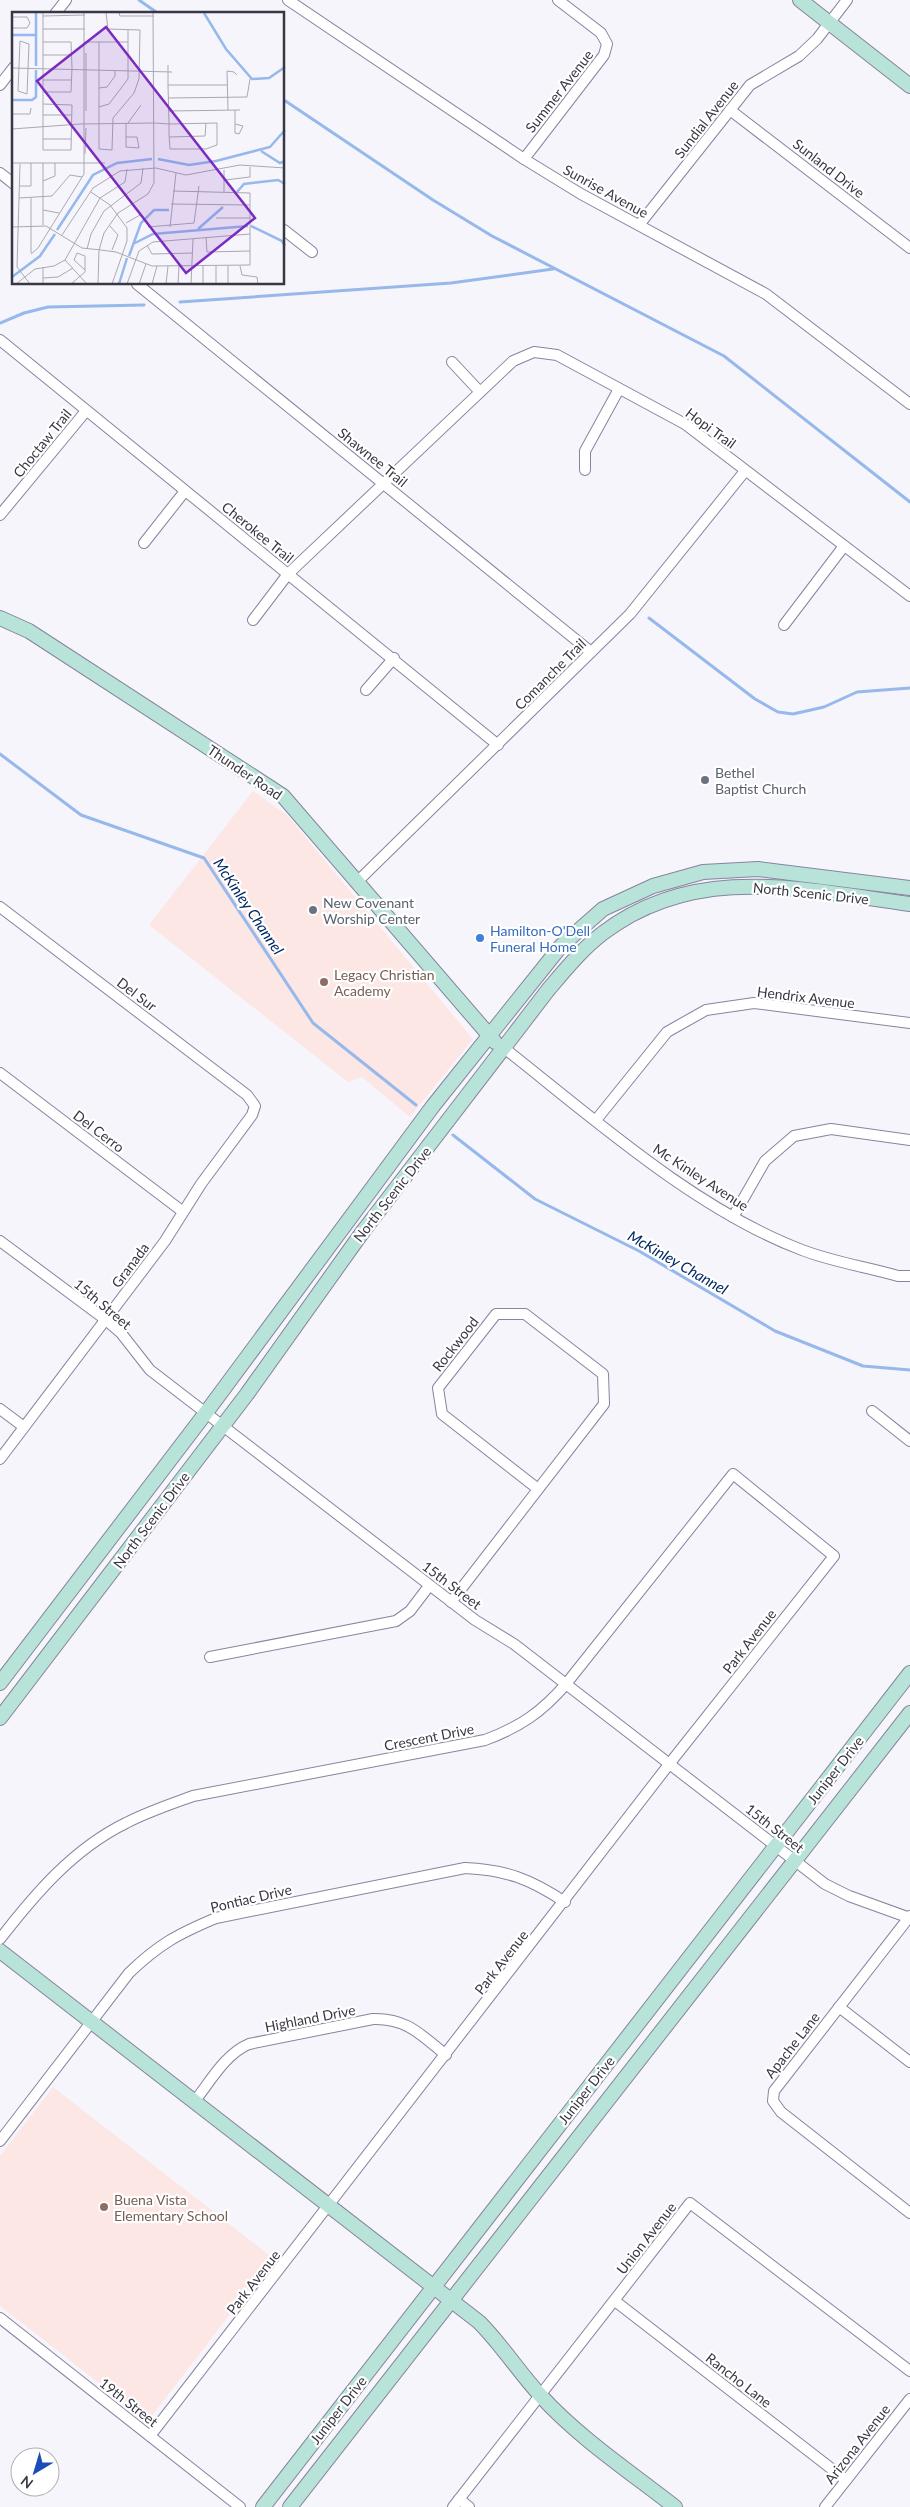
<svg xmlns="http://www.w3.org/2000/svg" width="910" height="2507" font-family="Lato,sans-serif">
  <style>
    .education { fill: #fce7e5 }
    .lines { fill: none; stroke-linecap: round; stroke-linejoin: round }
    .stream { stroke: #97b8eb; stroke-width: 3 }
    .street-casing { stroke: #88839f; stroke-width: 12 }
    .secondary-casing { stroke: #88839f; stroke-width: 16 }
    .street { stroke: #fff; stroke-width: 10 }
    .secondary { stroke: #b8e3d9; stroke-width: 14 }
    .worship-dot { fill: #6b7280; stroke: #fff; stroke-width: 2 }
    .shop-dot { fill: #3f7fe0; stroke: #fff; stroke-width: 2 }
    .education-dot { fill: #8d6e63; stroke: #fff; stroke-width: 2 }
    .labels { text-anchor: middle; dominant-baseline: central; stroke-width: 4.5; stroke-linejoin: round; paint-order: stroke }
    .street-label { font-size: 14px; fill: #393743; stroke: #fff }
    .worship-label { font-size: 14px; fill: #5b616d; stroke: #fff; text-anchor: start }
    .shop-label { font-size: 14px; fill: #366cbe; stroke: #fff; text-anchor: start }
    .education-label { font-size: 14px; fill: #785e54; stroke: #fff; text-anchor: start }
    .water-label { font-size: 15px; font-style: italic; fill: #012863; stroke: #fff }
    .inset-river { fill: none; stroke: #97b8eb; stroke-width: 2.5 }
    .inset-road { fill: none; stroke: #aaa9b2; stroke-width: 1 }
    .view { fill: #7b2cbf; fill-opacity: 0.15; stroke: #7b2cbf; stroke-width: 2.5 }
    .inset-edge { fill: none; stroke: #393743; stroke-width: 2.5 }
  </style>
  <rect width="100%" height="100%" fill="#f6f5fc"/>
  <g class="education">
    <path d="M253,791l34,24 186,224 -63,78 -48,-40 -14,5 -199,-157z"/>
    <path d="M53,2087l220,171 -125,163 -148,-115v-150z"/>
  </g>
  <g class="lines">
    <g class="stream">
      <path d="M139,0l20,14"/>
      <path d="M284,100l149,100 59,36 232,120 186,146"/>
      <path d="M180,302l271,-19 102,-14"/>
      <path d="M0,323l24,-10 24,-6 96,-2"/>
      <path d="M649,618l106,81 23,13 15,2 31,-7 33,-15 53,-4"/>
      <path d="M0,754l81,61 123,43 109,165 103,82"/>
      <path d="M453,1135l82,64 104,52 136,80 88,35 47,4"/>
    </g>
    <g class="street-casing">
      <g id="street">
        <path d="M288,0l236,159 57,35 185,100 144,110"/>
        <path d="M55,14l11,-14"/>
        <path d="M0,85l14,-18"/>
        <path d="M730,110l180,138"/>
        <path d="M524,159l80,-104 3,-11 -6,-11 -43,-33"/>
        <path d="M0,173l14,11"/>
        <path d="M639,225l111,-140 49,-29 18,-17 30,-39"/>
        <path d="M284,230l28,22"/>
        <path d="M137,284l454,368"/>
        <path d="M0,340l498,405"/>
        <path d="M452,362l28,30"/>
        <path d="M585,470v-19l34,-62"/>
        <path d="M0,515l86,-104"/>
        <path d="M144,543l41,-52"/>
        <path d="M253,620l35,-46 225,-213 21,-9 23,3 128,69 225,172"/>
        <path d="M784,625l60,-79"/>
        <path d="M366,690l28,-32"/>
        <path d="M358,881l272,-267 115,-143"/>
        <path d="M0,907l247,188 8,11 -3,9 -51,69 -36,57 -165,218"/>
        <path d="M504,1048c89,70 192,162 298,202 31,12 65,17 96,26h12"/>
        <path d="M0,1073l182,138"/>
        <path d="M596,1120l71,-88 39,-22 48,-7 156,20"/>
        <path d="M733,1217l32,-56 29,-25 37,-7 79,11"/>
        <path d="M0,1241l106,79 15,13 29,37 325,250 39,24 311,240 24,12 61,22"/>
        <path d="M0,1409l24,18"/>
        <path d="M872,1411l38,30"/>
        <path d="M451,1602l153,-198 -1,-30 -78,-60h-29l-58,74 4,26 96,75"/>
        <path d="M210,1657l186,-36 14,-10 19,-25"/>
        <path d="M910,1916l-136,175 -1,10 8,11 129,101"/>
        <path d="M0,1939c35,-45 73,-90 126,-116 21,-11 45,-19 67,-27l292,-56c35,-13 57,-28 81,-56l167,-210 101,82 -164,207 -520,673"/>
        <path d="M839,2007l71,55"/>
        <path d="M194,2102c16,-20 31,-48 55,-58l124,-25c34,-1 48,16 73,36"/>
        <path d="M0,2141l129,-168c30,-29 49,-39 87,-55l249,-50c42,2 65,11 100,34"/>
        <path d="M615,2301l231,179"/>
        <path d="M0,2318l240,189"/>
        <path d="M459,2499l10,8"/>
        <path d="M453,2507l237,-304 220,168"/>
        <path d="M825,2507l85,-108"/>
      </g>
    </g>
    <g class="secondary-casing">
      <g id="secondary">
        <path d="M800,0l110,86"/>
        <path d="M0,618l29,13 254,165 212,246"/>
        <path d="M0,1683l205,-269 228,-308 128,-160 42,-37 50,-23 50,-14 55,-3 152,19"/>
        <path d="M0,1718l247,-324 117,-164 184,-240c17,-20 34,-41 55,-57 93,-71 201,-43 307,-29"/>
        <path d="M0,1951l479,371c23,23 39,49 61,73 39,43 89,76 135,112"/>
        <path d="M263,2507l647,-834"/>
        <path d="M290,2507l620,-794"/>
      </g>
    </g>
    <use href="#street" class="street"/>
    <use href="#secondary" class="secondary"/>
  </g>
  <g class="worship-dot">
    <circle cx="705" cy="780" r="5"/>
    <circle cx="313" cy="910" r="5"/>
  </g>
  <circle class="shop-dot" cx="480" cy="938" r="5"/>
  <g class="education-dot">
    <circle cx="324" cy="982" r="5"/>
    <circle cx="104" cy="2207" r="5"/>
  </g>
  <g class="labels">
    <g class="street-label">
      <text transform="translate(559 91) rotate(-52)">Summer Avenue</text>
      <text transform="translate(706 119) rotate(-52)">Sundial Avenue</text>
      <text transform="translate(829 168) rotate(38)">Sunland Drive</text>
      <text transform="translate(606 191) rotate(29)">Sunrise Avenue</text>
      <text transform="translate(711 428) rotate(36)">Hopi Trail</text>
      <text transform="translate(42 443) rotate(-51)">Choctaw Trail</text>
      <text transform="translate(373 457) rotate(39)">Shawnee Trail</text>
      <text transform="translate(258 532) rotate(39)">Cherokee Trail</text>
      <text transform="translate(550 674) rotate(-45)">Comanche Trail</text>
      <text transform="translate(245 772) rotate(34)">Thunder Road</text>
      <text transform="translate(811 893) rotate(6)">North Scenic Drive</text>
      <text transform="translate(137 994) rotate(37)">Del Sur</text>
      <text transform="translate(806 997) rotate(7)">Hendrix Avenue</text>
      <text transform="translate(99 1131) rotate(37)">Del Cerro</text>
      <text transform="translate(701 1177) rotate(33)">Mc Kinley Avenue</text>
      <text transform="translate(392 1194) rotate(-52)">North Scenic Drive</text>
      <text transform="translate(130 1265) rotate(-53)">Granada</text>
      <text transform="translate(103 1304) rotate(40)">15th Street</text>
      <text transform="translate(455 1344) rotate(-52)">Rockwood</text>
      <text transform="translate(151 1520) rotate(-53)">North Scenic Drive</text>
      <text transform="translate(452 1585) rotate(37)">15th Street</text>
      <text transform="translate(749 1641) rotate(-52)">Park Avenue</text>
      <text transform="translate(429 1737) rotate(-11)">Crescent Drive</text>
      <text transform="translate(835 1770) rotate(-52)">Juniper Drive</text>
      <text transform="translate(775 1828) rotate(38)">15th Street</text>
      <text transform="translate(251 1898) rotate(-13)">Pontiac Drive</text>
      <text transform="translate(501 1962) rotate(-52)">Park Avenue</text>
      <text transform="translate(310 2018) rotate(-11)">Highland Drive</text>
      <text transform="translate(792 2045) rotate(-52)">Apache Lane</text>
      <text transform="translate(586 2090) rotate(-52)">Juniper Drive</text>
      <text transform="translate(646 2238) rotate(-52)">Union Avenue</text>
      <text transform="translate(253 2282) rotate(-52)">Park Avenue</text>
      <text transform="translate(739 2380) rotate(38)">Rancho Lane</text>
      <text transform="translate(129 2402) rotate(38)">19th Street</text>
      <text transform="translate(338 2410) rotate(-52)">Juniper Drive</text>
      <text transform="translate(857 2444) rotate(-52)">Arizona Avenue</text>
    </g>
    <g class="worship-label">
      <text x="715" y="772">Bethel<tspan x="715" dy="16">Baptist Church</tspan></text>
      <text x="323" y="902">New Covenant<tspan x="323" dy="16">Worship Center</tspan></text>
    </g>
    <g class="shop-label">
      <text x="490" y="930">Hamilton-O'Dell<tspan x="490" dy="16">Funeral Home</tspan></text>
    </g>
    <g class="education-label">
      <text x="334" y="974">Legacy Christian<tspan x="334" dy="16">Academy</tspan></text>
      <text x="114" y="2199">Buena Vista<tspan x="114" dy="16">Elementary School</tspan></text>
    </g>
    <g class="water-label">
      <text transform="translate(249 906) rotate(56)">McKinley Channel</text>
      <text transform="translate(678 1262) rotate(30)">McKinley Channel</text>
    </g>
  </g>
  <g transform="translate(12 12)">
    <rect width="272" height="272" fill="#f6f5fc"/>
    <path class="inset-river" d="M192,1l22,36 26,30 17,-1 16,-11M0,23h24M24,54v-53M0,88h20l4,-3v-27M249,139l19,12 5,-2M146,147l31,6 27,-4 54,-14 15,-17M225,180l7,-8 34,-4 7,4M239,214l31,15 3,5M186,217l25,-22M45,218l36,-55 24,-12 35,-4M121,232l20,-10 95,-8M117,244l12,-33 13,-13h15M0,265l28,-21 15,-22M107,272l8,-26"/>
    <path class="inset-road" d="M31,1v137h28l1,-45 -29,-1M107,1l1,3h34M31,4l42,-1M0,5h15l3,6 -3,5h-15M31,17h42M8,29l9,3 -2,50 -9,-3zM31,30h28l1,26 -1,24h-28M72,30h44M87,30v107l13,1 1,-32 21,-25 5,-14 1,-49 -32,-1 -2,-16M74,41v58M31,43h29M0,56l160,4M31,68h28M156,73h59M87,76l8,-1 8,-11v-6M156,86l79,-1 3,-18M87,95l10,-3 19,-25v-50M216,98l-1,-39 7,1 3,3M223,98v23l4,1 4,-8 -8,-2M156,99l72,-1M0,102h18l1,-6M31,103h29M114,111v24l13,1 -2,-11h-11M116,111l13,-18M0,117l68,-5 75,-1 14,1 48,-1v22l-11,4h-36l-1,-15v-10l-1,-39v-20M157,125l36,-1 1,-13M31,127h29M73,142l1,-26M0,151h93M8,152l-3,103 13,17M212,158v22M213,168l25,-3v-10M31,169l12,-5v-13M7,174h12v-23M79,180l19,13 17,23v13l-15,43M7,186l33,-2 18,-21 12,2M19,186v55M159,192l79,1M31,198l16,3M204,206h34M114,211l14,-8M31,213v-62M98,214l8,9 -6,15M0,215l34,-1 36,22 19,2M136,215l46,-4 5,-37M158,215l6,-54M50,223l31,-47 27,-17 36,-3 30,7 54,-10 45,3M194,225l1,15 43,-1M135,233l5,9 41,-1M75,237l4,-15 13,-23 37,-28 2,-15M89,238l15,2 36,14 98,-1v-72l-77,-2M19,242l7,-6 46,-74v-161M53,248l22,24M191,254v18M216,254v18M228,254l2,9 15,2 1,7M31,255v17M31,266l15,-1 15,-9M4,272l19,-15 19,-3 11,-6 35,-62 25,-16 2,-13M59,272l14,-12v-16l-8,-3 -3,7 11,10M86,272l1,-34 5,-17 14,-20 30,-19 6,-11 -1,-170M115,272l12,-33 14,-9 97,-8M127,272l7,-20M140,272l5,-18M154,272l2,-18M166,272l1,-18M179,272l2,-45M204,272v-18"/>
    <path class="view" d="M94,15l149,191 -69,55 -149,-192z"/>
    <rect width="272" height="272" class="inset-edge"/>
  </g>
  <g transform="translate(35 2472) rotate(218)"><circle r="24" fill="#ffffff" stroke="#b0afb4"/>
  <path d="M0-4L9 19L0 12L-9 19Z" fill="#1b4cb8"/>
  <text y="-8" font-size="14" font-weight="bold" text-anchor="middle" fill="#393743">N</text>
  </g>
</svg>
